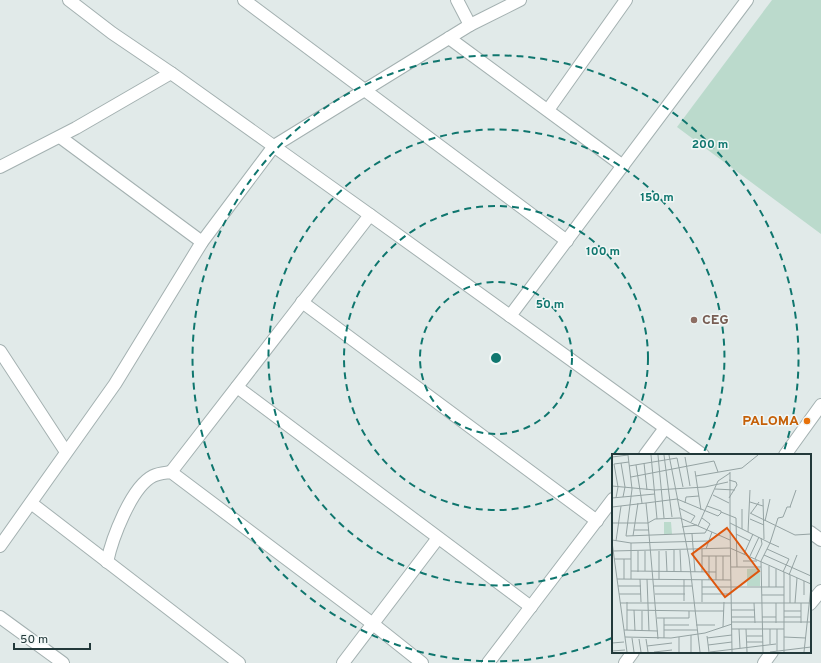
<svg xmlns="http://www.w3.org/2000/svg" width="821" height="663" font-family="Overpass,sans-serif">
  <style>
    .green { fill: #bbdacc }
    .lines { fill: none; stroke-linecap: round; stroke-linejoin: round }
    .minor-casing { stroke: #a4b1b1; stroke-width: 14 }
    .tertiary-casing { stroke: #a4b1b1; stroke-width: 14 }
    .minor { stroke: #fff; stroke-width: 12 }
    .tertiary { stroke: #fff; stroke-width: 12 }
    .ring { fill: none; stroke: #0f766e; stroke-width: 2; stroke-dasharray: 7 5 }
    .education-dot { fill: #8d6e63; stroke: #f1f7f6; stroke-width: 1.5 }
    .food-dot { fill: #e8710a; stroke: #f1f7f6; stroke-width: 1.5 }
    .labels { text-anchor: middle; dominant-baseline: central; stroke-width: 3; stroke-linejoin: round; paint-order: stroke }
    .education-label { font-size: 14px; font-weight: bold; fill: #785e54; stroke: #f1f7f6; text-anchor: start }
    .food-label { font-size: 14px; font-weight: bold; fill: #c56008; stroke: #f1f7f6; text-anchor: end }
    .inset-road { fill: none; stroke: #95a3a3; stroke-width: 1 }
    .view { fill: #de570e; fill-opacity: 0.15; stroke: #de570e; stroke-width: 2 }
    .inset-edge { fill: none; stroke: #22393a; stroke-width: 2 }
    .centre { fill: #0f766e; stroke: #f1f7f6; stroke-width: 2 }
    .ring-label { font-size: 12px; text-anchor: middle; font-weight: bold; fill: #0f766e; stroke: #f1f7f6; stroke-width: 3; stroke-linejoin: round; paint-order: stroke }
  </style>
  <rect width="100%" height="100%" fill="#e1eae9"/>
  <path class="green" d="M772,0h49v234l-144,-107z"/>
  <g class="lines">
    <g class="minor-casing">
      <g id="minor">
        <path d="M69,0l43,33 59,40 199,142 333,240"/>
        <path d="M244,0l323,241"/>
        <path d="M457,0l13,25"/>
        <path d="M449,38l174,128"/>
        <path d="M548,110l78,-110"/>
        <path d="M60,137l142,105"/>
        <path d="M0,167l76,-39 95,-55"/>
        <path d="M302,302l295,219"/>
        <path d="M510,316l237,-316"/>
        <path d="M0,351l66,101"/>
        <path d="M237,387l294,220"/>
        <path d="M645,455l20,-27"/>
        <path d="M785,455l36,-50"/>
        <path d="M171,472l199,-257"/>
        <path d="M31,503l208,160"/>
        <path d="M810,532l11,8"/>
        <path d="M107,562c5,-23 24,-75 46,-86 6,-3 12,-3 18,-4l202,152 49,39"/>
        <path d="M810,604l11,-13"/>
        <path d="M0,617l63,46"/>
        <path d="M343,663l95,-125"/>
        <path d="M488,663l125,-164"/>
        <path d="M625,663l8,-11"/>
        <path d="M764,663l8,-11"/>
      </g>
    </g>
    <g class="tertiary-casing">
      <path id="tertiary" d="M0,546l115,-162 87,-142 72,-96 196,-121 50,-25"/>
    </g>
    <use href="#minor" class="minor"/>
    <use href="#tertiary" class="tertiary"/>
  </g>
  <g class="ring">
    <circle cx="496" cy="358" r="76"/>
    <circle cx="496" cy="358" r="152"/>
    <path d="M612 554A228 228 0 1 1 703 454"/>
    <path d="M612 638A303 303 0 1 1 783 454"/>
  </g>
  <circle class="education-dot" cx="694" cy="320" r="4"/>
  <circle class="food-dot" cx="807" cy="421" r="4"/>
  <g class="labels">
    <g class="education-label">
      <text x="702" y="320">CEG</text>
    </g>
    <g class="food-label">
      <text x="799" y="421">PALOMA</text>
    </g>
  </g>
  <g transform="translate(612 454)">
    <rect width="199" height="199" fill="#e1eae9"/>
    <path d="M52,68h7l1,12h-8zM148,114v18h-13v-17z" fill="#bbdacc"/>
    <path class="inset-road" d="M39,1l6,64M46,1l6,63M52,1l8,62M57,1l20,103 11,94M0,3l16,-2M73,3l5,29M9,9l4,24 -2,10M32,9l3,27M2,10l4,23 -2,11M2,10l15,-2M24,11l6,38M17,12l48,-8 6,29M83,17l6,39M84,22l46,-8 16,-13M19,23l83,-16 4,11M0,32l43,4 50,-3 23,-5M103,35l20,1M101,41l16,8M0,44l43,-4M117,44l8,-13 -1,-3 -7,-2M151,45l1,40M138,48l13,4M34,49l31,-4 41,17 3,-3v-2l-14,-5M73,49l1,-6 13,-1M0,53l34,-4 2,20 7,-4 25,-1 50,22M178,53l6,-17M67,54l16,8 -4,6M109,58l15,6 1,49M138,59l45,22 16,-1M139,59l8,-11M138,65l14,6M153,67l5,-22M0,69h36l10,116M118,69v-51M86,72l20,-45 12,-8M70,73l15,-2M130,75v-20M22,76h15M136,78l2,-42M80,80l3,38M124,80l14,7M14,82l79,-3 5,-9 -8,-6M14,82l6,-47 -4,-34M21,82l5,-33M0,86l19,3 78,-2M4,87l5,-35M0,88l15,110M94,95l6,-17M155,95l22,10 -6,13M68,96l1,22M1,97l117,-3 81,36M33,97v20M54,97l1,21M132,100l9,-20M152,101l47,21M90,102h28M104,102v24M111,102v24M138,102l9,-19M2,105h17M143,105l7,-15 -1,-6M131,107h14M119,113h30M19,117l85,1M26,118v-21M62,118v-22M90,118v-23M172,118v80M177,121l8,-20M5,125l114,1M12,125v-20M19,125v-36M28,125l1,23M35,125l2,52M47,125v-28M90,126v22M97,126v-24M6,132h23M42,132h38M90,133h82M157,133v-21M164,133v-18M7,140h22M43,140h30M90,140h29M150,141h22M192,141v-14M72,147v-22M15,148v28M8,149h191M142,149l1,20M164,149v20M178,149v-28M183,149l2,-25M189,149v20M15,156l68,1M22,156l1,21M119,156h24M83,157h29M172,157h17M120,163h23M150,163h14M172,163h17M45,164h32v-7M120,168h79M52,171h25M84,171h19M111,173l1,-25M120,175h52M127,175l1,19M134,175l1,23M158,175v15M165,175v22M12,176l34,1M52,176h33M30,177v-20M79,181v17M95,182l2,16M135,182h16M13,183l46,1 34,-5 27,-9M67,183v15M172,183l22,1M20,184l2,14M52,184v-20M95,184l25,-3M27,185l2,13M34,185l2,13M135,188h16M0,189l12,-1M96,191l24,-3M35,192l25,-3M0,197l13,-1M42,198l18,-2M98,198l66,-8M120,198l-2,-129 40,20 8,-25 5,-1 4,-10h4M151,198l-2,-91 9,-18 9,4M158,198l41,-5M192,198l7,-65"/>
    <path class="view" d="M115,74l32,43 -34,26 -33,-43z"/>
    <rect width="199" height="199" class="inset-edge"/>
  </g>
  <circle cx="496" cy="358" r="6" class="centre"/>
  <g class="ring-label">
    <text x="710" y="148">200 m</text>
    <text x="657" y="201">150 m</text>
    <text x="603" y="255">100 m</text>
    <text x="550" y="308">50 m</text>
  </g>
  <path d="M14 643v6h76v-6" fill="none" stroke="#22393a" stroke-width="2"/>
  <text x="20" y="643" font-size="12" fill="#22393a" stroke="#f1f7f6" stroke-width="3" paint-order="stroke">50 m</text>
</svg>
